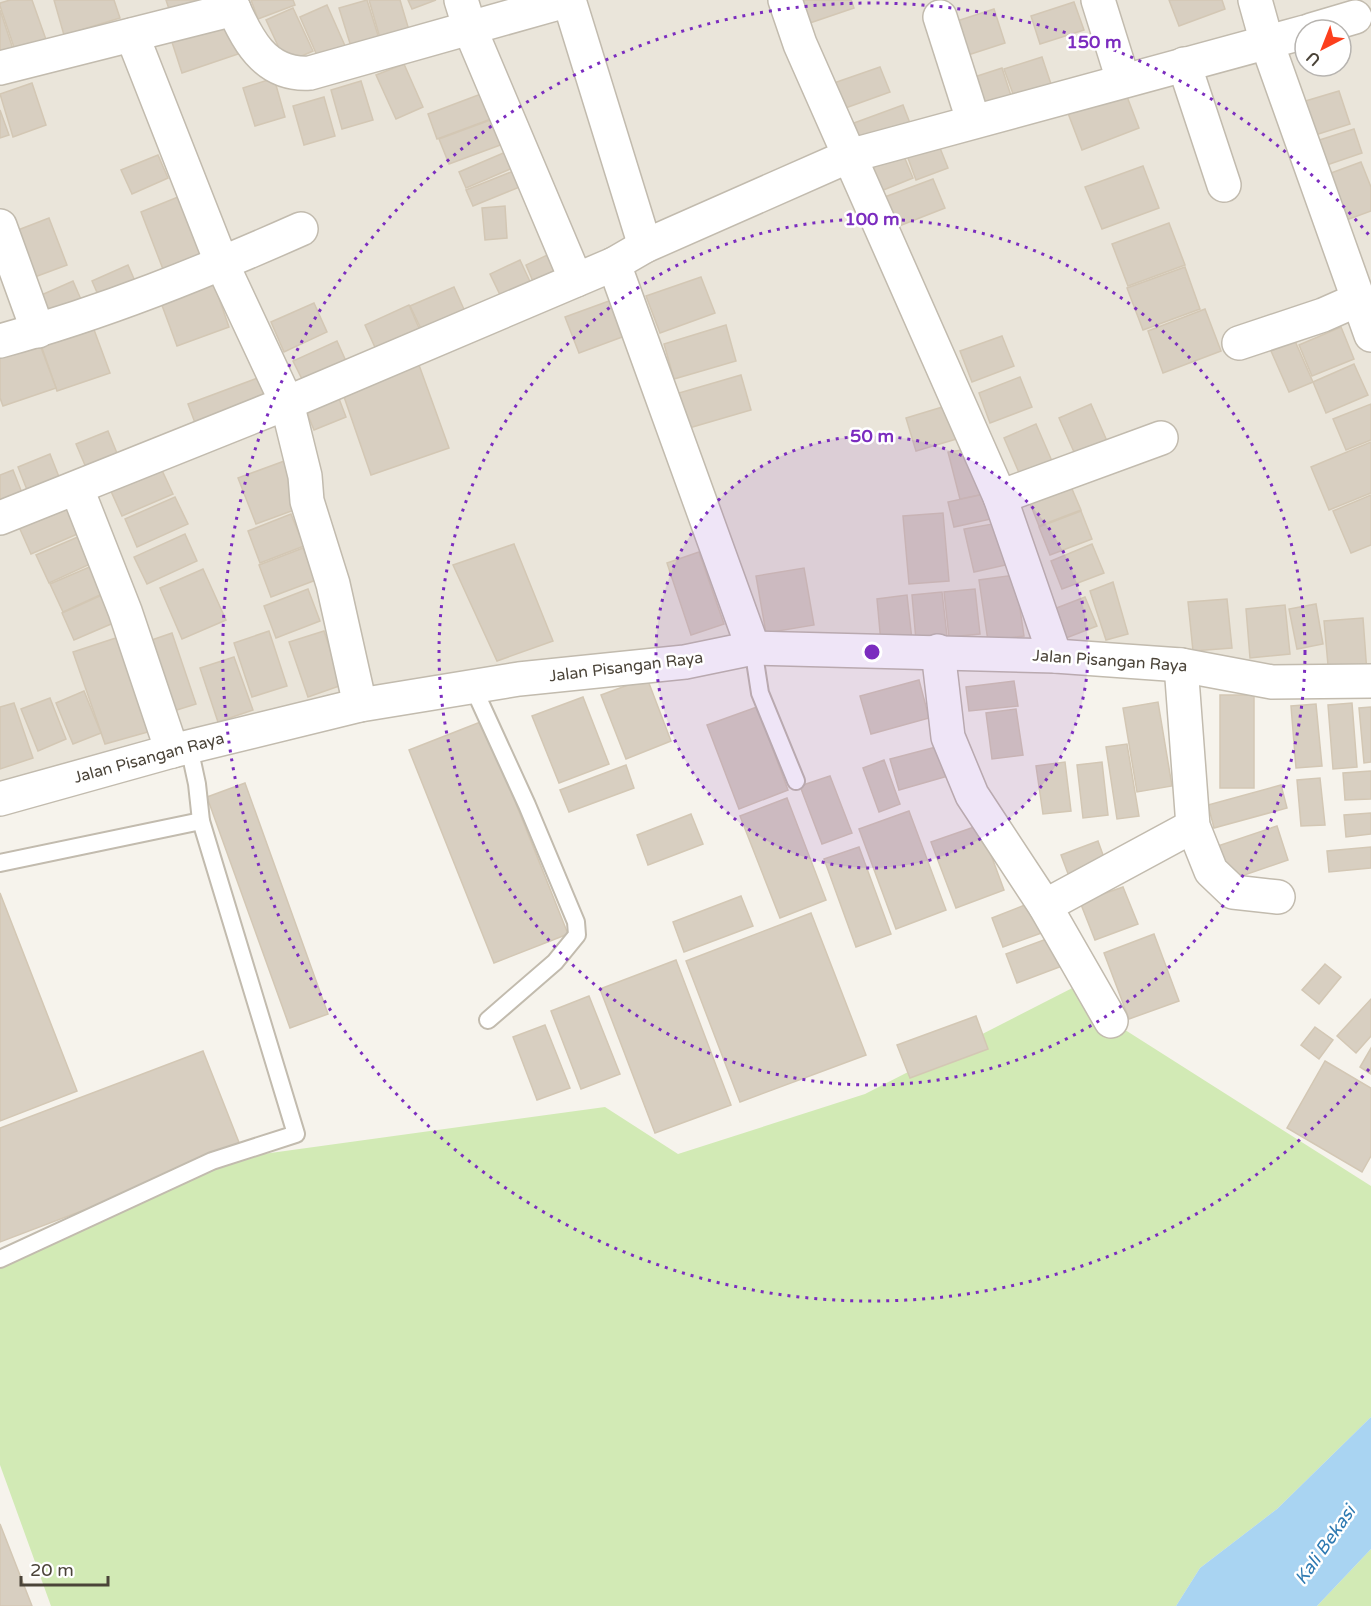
<svg xmlns="http://www.w3.org/2000/svg" width="1371" height="1606" font-family="'Varela Round',sans-serif">
  <style>
    .residential { fill: #eae5da; fill-rule: evenodd }
    .green { fill: #d2eab5 }
    .water { fill: #a9d4f2 }
    .building { fill: #d8cfc1; stroke: #d3c7b4; stroke-width: 1.5 }
    .lines { fill: none; stroke-linecap: round; stroke-linejoin: round }
    .service-casing { stroke: #c2bbae; stroke-width: 20 }
    .minor-casing { stroke: #c2bbae; stroke-width: 36 }
    .tertiary-casing { stroke: #c2bbae; stroke-width: 36 }
    .service { stroke: #fff; stroke-width: 16 }
    .minor { stroke: #fff; stroke-width: 33 }
    .tertiary { stroke: #fff; stroke-width: 33 }
    .ring { fill: none; stroke: #7b2cbf; stroke-width: 3; stroke-dasharray: 3 6 }
    .labels { text-anchor: middle; dominant-baseline: central; stroke-width: 5; stroke-linejoin: round; paint-order: stroke }
    .street-label { font-size: 16px; fill: #4b4439; stroke: #fff }
    .water-label { font-size: 18px; font-style: italic; fill: #2e7ab2; stroke: #fff }
    .centre { fill: #7b2cbf; stroke: #fff; stroke-width: 3 }
    .ring-label { font-size: 18px; text-anchor: middle; font-weight: bold; fill: #7b2cbf; stroke: #fff; stroke-width: 5; stroke-linejoin: round; paint-order: stroke }
  </style>
  <rect width="100%" height="100%" fill="#f6f3ec"/>
  <path class="residential" d="M0,0h1371v681l-316,-25 -453,13 -602,130zM1305,30h36v36h-36z"/>
  <g class="green">
    <path d="M1088,980l23,41 260,165v231l-94,92 -77,59 -24,38h-1125l-51,-141v-206l212,-98 393,-54 73,47 187,-60z"/>
    <path d="M1371,1549v57h-54z"/>
  </g>
  <path class="water" d="M1371,1417v132l-54,57h-141l24,-38 77,-59z"/>
  <g class="building">
    <path d="M10,0h22l17,48 -31,11 -18,-53v-3z"/>
    <path d="M54,0h60l6,18 -56,17z"/>
    <path d="M166,0h48l-42,18z"/>
    <path d="M251,0h42l2,5 -37,14z"/>
    <path d="M367,0l14,45 -28,8 -14,-45z"/>
    <path d="M369,0h31l11,37 -29,8z"/>
    <path d="M408,0h28l-24,9z"/>
    <path d="M795,0h56l3,8 -50,17z"/>
    <path d="M1169,0h53l3,9 -46,17z"/>
    <path d="M1074,2l10,28 -44,14 -9,-28z"/>
    <path d="M327,5l19,43 -27,12 -19,-43z"/>
    <path d="M293,8l20,43 -27,12 -20,-43z"/>
    <path d="M994,9l11,34 -37,12 -11,-34z"/>
    <path d="M0,10l14,42 -14,5z"/>
    <path d="M224,14l14,40 -56,19 -13,-40z"/>
    <path d="M1042,57l11,33 -37,12 -12,-33z"/>
    <path d="M404,64l19,43 -27,12 -20,-44z"/>
    <path d="M880,67l10,25 -50,18 -9,-26z"/>
    <path d="M1002,68l11,34 -37,12 -11,-34z"/>
    <path d="M274,78l11,39 -30,9 -12,-38z"/>
    <path d="M361,81l12,39 -31,9 -11,-39z"/>
    <path d="M32,83l14,42 -33,12 -13,-43z"/>
    <path d="M1123,86l16,42 -57,22 -16,-42z"/>
    <path d="M1339,91l11,33 -38,12 -10,-34z"/>
    <path d="M481,94l10,25 -54,20 -9,-25z"/>
    <path d="M324,97l11,39 -31,9 -11,-39z"/>
    <path d="M903,105l10,26 -50,17 -9,-25z"/>
    <path d="M0,110l9,25 -9,3z"/>
    <path d="M493,119l10,25 -54,20 -10,-25z"/>
    <path d="M1354,129l8,24 -44,15 -8,-25z"/>
    <path d="M936,138l12,30 -32,12 -11,-30z"/>
    <path d="M901,149l12,29 -32,13 -12,-30z"/>
    <path d="M508,151l7,16 -49,21 -7,-16z"/>
    <path d="M158,155l10,23 -36,16 -11,-24z"/>
    <path d="M1361,162l10,25v24l-30,11 -18,-46z"/>
    <path d="M1143,166l16,42 -57,21 -17,-42z"/>
    <path d="M516,170l6,16 -49,20 -7,-16z"/>
    <path d="M933,179l12,29 -51,20 -12,-30z"/>
    <path d="M178,197l26,65 -38,15 -25,-65z"/>
    <path d="M505,206l2,32 -22,2 -3,-32z"/>
    <path d="M49,218l18,47 -43,16 -19,-46z"/>
    <path d="M1169,223l16,42 -57,21 -16,-42z"/>
    <path d="M556,251l13,28 -31,14 -12,-28z"/>
    <path d="M520,260l13,28 -30,13 -13,-27z"/>
    <path d="M128,265l10,23 -36,16 -10,-23z"/>
    <path d="M1185,267l15,42 -57,21 -16,-42z"/>
    <path d="M701,277l14,36 -55,20 -14,-37z"/>
    <path d="M73,281l10,23 -36,16 -10,-23z"/>
    <path d="M213,281l16,46 -52,19 -17,-46z"/>
    <path d="M454,287l13,29 -43,19 -14,-29z"/>
    <path d="M620,297l13,36 -54,20 -14,-36z"/>
    <path d="M314,303l13,29 -43,20 -13,-30z"/>
    <path d="M409,305l13,30 -44,19 -13,-29z"/>
    <path d="M1205,309l16,42 -58,22 -15,-42z"/>
    <path d="M726,325l10,36 -62,18 -10,-35z"/>
    <path d="M93,327l17,46 -53,18 -16,-46z"/>
    <path d="M1341,327l13,32 -42,17 -13,-31z"/>
    <path d="M1002,336l12,30 -42,16 -12,-31z"/>
    <path d="M337,341l13,29 -43,19 -14,-28z"/>
    <path d="M1295,341l18,41 -24,10 -18,-41z"/>
    <path d="M39,342l17,46 -53,18 -3,-8v-42z"/>
    <path d="M1354,364l14,31 -42,18 -13,-31z"/>
    <path d="M419,365l30,83 -78,27 -29,-84z"/>
    <path d="M741,375l10,35 -62,18 -10,-35z"/>
    <path d="M263,376l10,28 -75,27 -10,-27z"/>
    <path d="M1020,377l12,30 -42,16 -11,-30z"/>
    <path d="M335,388l11,29 -32,13 -12,-29z"/>
    <path d="M1091,404l19,44 -32,13 -19,-43z"/>
    <path d="M1371,404v36l-25,10 -13,-31z"/>
    <path d="M949,405l11,33 -44,13 -10,-33z"/>
    <path d="M1036,424l19,44 -32,14 -19,-44z"/>
    <path d="M108,431l13,32 -31,14 -14,-33z"/>
    <path d="M1371,442v51l-42,17 -18,-43z"/>
    <path d="M975,448l19,44 -34,7 -12,-47z"/>
    <path d="M50,454l13,33 -32,13 -13,-33z"/>
    <path d="M287,460l18,46 -49,18 -18,-46z"/>
    <path d="M160,466l13,28 -51,22 -12,-27z"/>
    <path d="M13,470l13,33 -26,11v-39z"/>
    <path d="M1069,482l12,28 -42,16 -11,-28z"/>
    <path d="M994,492l6,25 -46,10 -6,-25z"/>
    <path d="M1371,495v50l-20,8 -18,-42z"/>
    <path d="M175,497l13,27 -51,23 -12,-28z"/>
    <path d="M70,505l12,27 -51,22 -12,-27z"/>
    <path d="M1081,511l11,28 -42,16 -11,-28z"/>
    <path d="M943,513l6,68 -40,3 -6,-68z"/>
    <path d="M291,514l13,32 -44,17 -12,-32z"/>
    <path d="M998,523l12,41 -36,8 -10,-43z"/>
    <path d="M87,533l12,27 -50,23 -13,-28z"/>
    <path d="M185,534l12,27 -50,23 -13,-27z"/>
    <path d="M514,544l39,97 -56,20 -44,-96z"/>
    <path d="M1092,544l12,29 -42,16 -11,-28z"/>
    <path d="M303,548l13,32 -45,17 -12,-32z"/>
    <path d="M699,552l25,72 -33,11 -24,-72z"/>
    <path d="M101,562l12,27 -50,23 -13,-28z"/>
    <path d="M804,568l10,57 -48,8 -10,-57z"/>
    <path d="M203,569l23,51 -44,19 -22,-51z"/>
    <path d="M1015,575l9,61 -36,5 -9,-61z"/>
    <path d="M1113,582l15,52 -22,6 -16,-49z"/>
    <path d="M308,589l12,32 -44,17 -12,-32z"/>
    <path d="M975,589l5,45 -31,3 -5,-45z"/>
    <path d="M113,590l12,28 -51,22 -12,-27z"/>
    <path d="M942,592l5,44 -31,4 -4,-45z"/>
    <path d="M907,595l5,45 -31,3 -4,-44z"/>
    <path d="M1085,597l12,29 -31,12 -12,-29z"/>
    <path d="M1227,599l5,49 -39,3 -5,-49z"/>
    <path d="M1316,604l7,40 -26,5 -8,-40z"/>
    <path d="M1285,605l5,49 -40,4 -4,-49z"/>
    <path d="M1363,618l4,55 -38,3 -5,-55z"/>
    <path d="M269,631l18,55 -35,11 -18,-54z"/>
    <path d="M324,631l18,54 -34,12 -19,-55z"/>
    <path d="M131,633l31,95 -57,16 -32,-92z"/>
    <path d="M172,633l24,71 -32,10 -24,-70z"/>
    <path d="M234,657l19,53 -35,12 -18,-54z"/>
    <path d="M647,678l24,63 -45,18 -25,-64z"/>
    <path d="M919,680l10,38 -58,16 -11,-38z"/>
    <path d="M1014,681l4,25 -49,5 -3,-24z"/>
    <path d="M84,691l17,42 -28,11 -17,-41z"/>
    <rect x="1220" y="695" width="34" height="93"/>
    <path d="M583,697l26,67 -50,19 -27,-67z"/>
    <path d="M50,698l16,41 -28,12 -17,-42z"/>
    <path d="M1158,702l14,84 -35,6 -14,-84z"/>
    <path d="M14,703l19,55 -33,11v-62z"/>
    <path d="M1352,703l5,64 -24,2 -5,-64z"/>
    <path d="M1316,704l6,62 -26,2 -5,-62z"/>
    <path d="M757,707l31,83 -49,19 -32,-84z"/>
    <path d="M1371,707v55l-7,1 -5,-55z"/>
    <path d="M1016,709l7,46 -31,4 -6,-46z"/>
    <path d="M483,721l85,213 -74,29 -85,-213z"/>
    <path d="M1127,744l12,72 -22,3 -11,-72z"/>
    <path d="M940,746l8,30 -49,14 -9,-31z"/>
    <path d="M884,760l16,44 -21,8 -16,-44z"/>
    <path d="M1065,762l6,49 -28,3 -7,-48z"/>
    <path d="M1102,762l6,53 -25,3 -6,-53z"/>
    <path d="M626,765l8,23 -65,24 -9,-22z"/>
    <path d="M1371,771v28l-26,1 -2,-27z"/>
    <path d="M830,776l22,57 -30,11 -22,-58z"/>
    <path d="M1320,778l5,47 -24,1 -4,-46z"/>
    <path d="M245,783l83,231 -38,14 -83,-231z"/>
    <path d="M1281,785l6,23 -73,20 -6,-23z"/>
    <path d="M787,798l39,102 -46,18 -40,-102z"/>
    <path d="M909,811l37,99 -50,19 -37,-100z"/>
    <path d="M1371,813v21l-25,3 -2,-22z"/>
    <path d="M691,814l12,30 -55,21 -11,-30z"/>
    <path d="M980,825l24,65 -48,18 -25,-66z"/>
    <path d="M1277,826l11,34 -64,22 -12,-34z"/>
    <path d="M1098,841l9,25 -37,13 -9,-24z"/>
    <path d="M859,847l32,87 -35,13 -32,-88z"/>
    <path d="M1371,847v21l-42,4 -2,-21z"/>
    <path d="M1123,887l15,37 -43,16 -15,-38z"/>
    <path d="M0,893l77,198 -77,30z"/>
    <path d="M741,896l12,30 -69,26 -11,-30z"/>
    <path d="M1035,901l12,30 -44,16 -11,-29z"/>
    <path d="M811,913l55,142 -126,47 -54,-141z"/>
    <path d="M1154,934l25,67 -50,18 -25,-66z"/>
    <path d="M1052,937l10,29 -45,17 -11,-29z"/>
    <path d="M676,960l55,145 -76,28 -55,-144z"/>
    <path d="M1325,964l16,13 -22,27 -17,-14z"/>
    <path d="M589,996l31,78 -39,15 -30,-78z"/>
    <path d="M1371,999v37l-15,17 -19,-17z"/>
    <path d="M976,1016l12,33 -78,29 -13,-33z"/>
    <path d="M545,1025l25,63 -33,12 -24,-63z"/>
    <path d="M1315,1027l18,13 -14,19 -18,-14z"/>
    <path d="M1371,1048v26l-11,-7z"/>
    <path d="M203,1051l39,99 -242,92v-114z"/>
    <path d="M1325,1061l46,27v68l-9,16 -75,-44z"/>
    <path d="M0,1524l32,82h-32z"/>
  </g>
  <g class="lines">
    <g class="service-casing">
      <g id="service">
        <path d="M753,648l7,45 36,88"/>
        <path d="M473,687l54,118 49,117 1,13 -22,27 -67,58"/>
        <path d="M0,863l201,-42"/>
        <path d="M0,1259l212,-98 84,-27 -95,-313 -4,-37 -8,-37"/>
      </g>
    </g>
    <g class="minor-casing">
      <g id="minor">
        <path d="M230,0c16,38 34,76 80,73l259,-73"/>
        <path d="M461,0l9,29 106,251"/>
        <path d="M569,0l76,246"/>
        <path d="M785,0l15,44 200,453 55,159"/>
        <path d="M1098,0l25,80"/>
        <path d="M1255,0l12,43 104,292"/>
        <path d="M940,17l33,103"/>
        <path d="M1311,30l44,-13"/>
        <path d="M132,35l90,229 65,139 18,73 2,25 26,83 27,121"/>
        <path d="M1184,64l40,121"/>
        <path d="M0,68l234,-59"/>
        <path d="M0,226l38,105"/>
        <path d="M614,264l139,384"/>
        <path d="M0,341c103,-28 204,-69 301,-112"/>
        <path d="M1239,343l84,-28 34,-15"/>
        <path d="M77,489l48,122 47,140"/>
        <path d="M1000,497l161,-59"/>
        <path d="M0,518l287,-115 327,-139 31,-18 204,-90 456,-124"/>
        <path d="M938,651l10,86 24,58 73,111 66,115"/>
        <path d="M1181,665l12,161 18,45 22,21 45,5"/>
        <path d="M1045,906l148,-80"/>
      </g>
    </g>
    <g class="tertiary-casing">
      <path id="tertiary" d="M0,799l172,-48 188,-46 159,-26 166,-17 68,-14 302,8 126,9 91,17 99,-1"/>
    </g>
    <use href="#service" class="service"/>
    <use href="#minor" class="minor"/>
    <use href="#tertiary" class="tertiary"/>
  </g>
  <circle cx="872" cy="652" r="216" fill="#7b2cbf" fill-opacity=".12"/>
  <g class="ring">
    <circle cx="872" cy="652" r="216"/>
    <circle cx="872" cy="652" r="433"/>
    <path d="M1369 1069A649 649 0 1 1 1369 235"/>
  </g>
  <g class="labels">
    <g class="street-label">
      <text transform="translate(1110 661) rotate(4)">Jalan Pisangan Raya</text>
      <text transform="translate(626 667) rotate(-7)">Jalan Pisangan Raya</text>
      <text transform="translate(149 758) rotate(-15)">Jalan Pisangan Raya</text>
    </g>
    <g class="water-label">
      <text transform="translate(1325 1545) rotate(-55)">Kali Bekasi</text>
    </g>
  </g>
  <circle cx="872" cy="652" r="9" class="centre"/>
  <g class="ring-label">
    <text x="1094" y="48">150 m</text>
    <text x="872" y="225">100 m</text>
    <text x="872" y="442">50 m</text>
  </g>
  <g transform="translate(1323 48) rotate(222)"><circle r="28" fill="#ffffff" stroke="#b7b4b0" stroke-width="1.5"/>
  <path d="M0-4.5L10 22L0 15L-10 22Z" fill="#fc3f1d"/>
  <text y="-9" font-size="16" font-weight="bold" text-anchor="middle" fill="#4b4439">U</text>
  </g>
  <path d="M21 1576v9h87v-9" fill="none" stroke="#4b4439" stroke-width="3"/>
  <text x="30" y="1576" font-size="18" fill="#4b4439" stroke="#ffffff" stroke-width="4.5" paint-order="stroke">20 m</text>
</svg>
